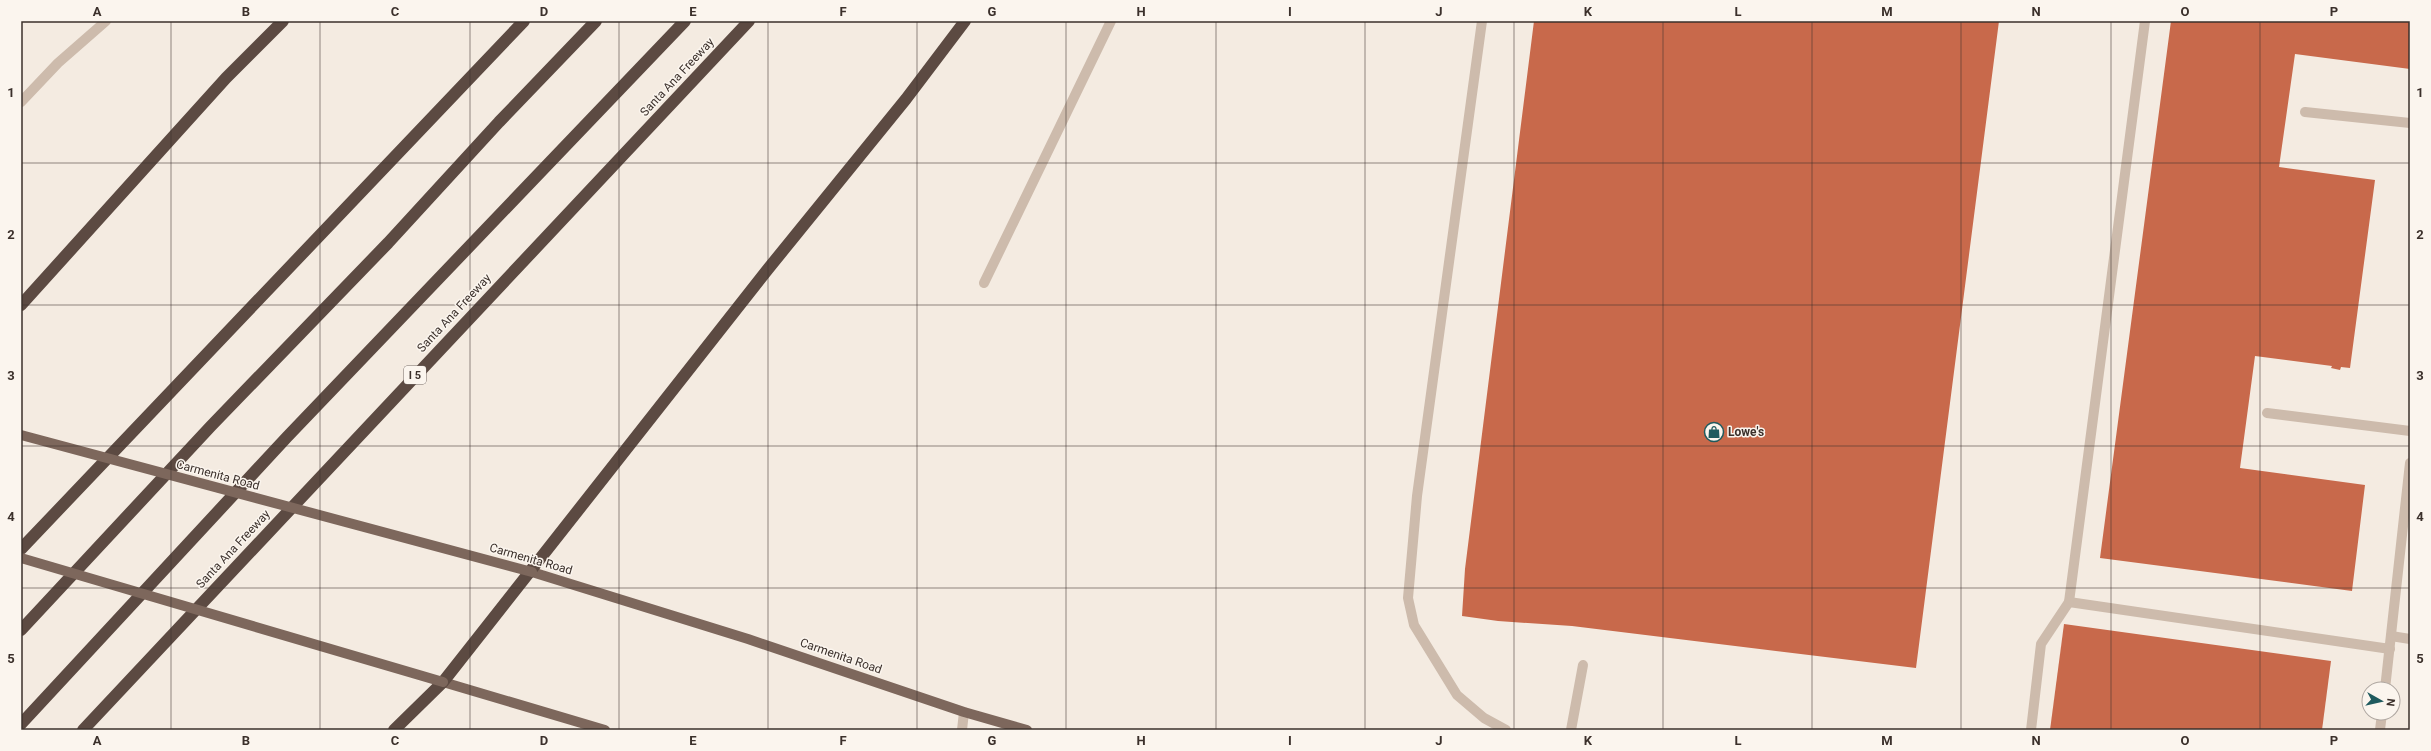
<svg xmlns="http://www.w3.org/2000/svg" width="2431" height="751" font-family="Roboto,sans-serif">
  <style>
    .building { fill: #c8694b }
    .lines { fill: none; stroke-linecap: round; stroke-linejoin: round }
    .minor { stroke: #cdbbac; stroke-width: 10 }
    .major { stroke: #7d675c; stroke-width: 10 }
    .highway { stroke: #5c4a42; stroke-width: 12 }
    .major-bridge { stroke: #7d675c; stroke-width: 10 }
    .grid { fill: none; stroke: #3b302b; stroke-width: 1; stroke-opacity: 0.55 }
    .labels { text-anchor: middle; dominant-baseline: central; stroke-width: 3; stroke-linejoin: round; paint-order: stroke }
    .shield { fill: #fbf5ee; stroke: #756b66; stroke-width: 1 }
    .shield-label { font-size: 11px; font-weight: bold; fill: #3b302b }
    .street-label { font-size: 12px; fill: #3b302b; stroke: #fbf5ee }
    .poi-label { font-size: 12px; font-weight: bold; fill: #3b302b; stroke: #fbf5ee; text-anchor: start }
    .neatline { fill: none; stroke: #3b302b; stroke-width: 1.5 }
    .grid-label { font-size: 13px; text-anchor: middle; font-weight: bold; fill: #3b302b }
  </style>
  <rect width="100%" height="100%" fill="#f4ebe1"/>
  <g class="building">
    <path d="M1534,21h465l-83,647 -344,-42 -74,-5 -36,-5 3,-47z"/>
    <path d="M2171,21h239v48l-115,-15 -16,113 96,13 -25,188 -9,-1 -1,3 -9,-2 1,-2 -77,-10 -15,112 125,17 -13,106 -252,-33z"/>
    <path d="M2064,624l267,37 -9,69h-272z"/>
  </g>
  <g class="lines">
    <g class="minor">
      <path d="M1482,21l-65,475 -9,102 6,27 43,70 27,23 22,12"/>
      <path d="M2145,21l-76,581 321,47"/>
      <path d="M21,102l37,-39 48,-42"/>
      <path d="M2305,112l105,11"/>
      <path d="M984,283l127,-262"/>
      <path d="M2267,413l143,18"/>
      <path d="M2391,636l19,3"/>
      <path d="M2385,689l25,-226"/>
      <path d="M962,730l2,-18"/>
      <path d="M1571,730l12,-65"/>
      <path d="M2031,730l10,-86 28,-42"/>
      <path d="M2380,730l2,-17"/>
    </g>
    <g class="major">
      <path d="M532,572l216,67 216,73 63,18"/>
      <path d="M443,682l162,48"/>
    </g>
    <g class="highway">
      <path d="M21,305l205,-227 57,-57"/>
      <path d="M21,549l503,-528"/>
      <path d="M21,630l190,-204 177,-183 111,-121 97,-101"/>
      <path d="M21,724l266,-287 398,-416"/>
      <path d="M83,730l666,-709"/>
      <path d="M394,730l49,-48 325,-413 138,-170 59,-78"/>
    </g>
    <g class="major-bridge">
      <path d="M21,435l511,137"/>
      <path d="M21,558l422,124"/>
    </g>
  </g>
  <path class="grid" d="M171,21v709M320,21v709M470,21v709M619,21v709M768,21v709M917,21v709M1066,21v709M1216,21v709M1365,21v709M1514,21v709M1663,21v709M1812,21v709M1961,21v709M2111,21v709M2260,21v709M21,163h2389M21,305h2389M21,446h2389M21,588h2389"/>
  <defs>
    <g id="shop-ring" transform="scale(1)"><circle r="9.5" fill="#fbf5ee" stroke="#1f5a5e" stroke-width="1.5"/><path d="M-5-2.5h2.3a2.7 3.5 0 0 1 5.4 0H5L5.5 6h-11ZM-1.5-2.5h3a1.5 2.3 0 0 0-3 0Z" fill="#1f5a5e"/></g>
  </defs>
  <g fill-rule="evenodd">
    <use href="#shop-ring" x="1714" y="432"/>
  </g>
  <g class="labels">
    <rect class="shield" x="404" y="366" width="22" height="18" rx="3"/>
    <g class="shield-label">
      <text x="415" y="375">I 5</text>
    </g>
    <g class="street-label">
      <text transform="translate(677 77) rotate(-47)">Santa Ana Freeway</text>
      <text transform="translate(454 313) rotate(-47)">Santa Ana Freeway</text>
      <text transform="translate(218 475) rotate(15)">Carmenita Road</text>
      <text transform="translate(233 549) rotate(-47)">Santa Ana Freeway</text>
      <text transform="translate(531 559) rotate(16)">Carmenita Road</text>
      <text transform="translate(841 656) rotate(19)">Carmenita Road</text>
    </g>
    <g class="poi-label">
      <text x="1728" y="432">Lowe's</text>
    </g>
  </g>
  <rect width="2431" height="751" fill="none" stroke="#fbf5ee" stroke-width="44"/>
  <g transform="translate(2381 701) rotate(98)"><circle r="19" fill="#fbf5ee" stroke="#aea6a0"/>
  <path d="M0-3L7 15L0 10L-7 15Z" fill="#1f5a5e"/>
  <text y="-6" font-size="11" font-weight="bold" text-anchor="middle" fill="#3b302b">N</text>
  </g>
  <rect x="22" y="22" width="2387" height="707" class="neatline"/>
  <g class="grid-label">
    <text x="97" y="16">A</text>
    <text x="246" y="16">B</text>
    <text x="395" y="16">C</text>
    <text x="544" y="16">D</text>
    <text x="693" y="16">E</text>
    <text x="843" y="16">F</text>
    <text x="992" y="16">G</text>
    <text x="1141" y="16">H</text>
    <text x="1290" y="16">I</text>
    <text x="1439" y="16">J</text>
    <text x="1588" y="16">K</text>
    <text x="1738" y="16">L</text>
    <text x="1887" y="16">M</text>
    <text x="2036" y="16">N</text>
    <text x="2185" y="16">O</text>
    <text x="2334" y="16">P</text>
    <text x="11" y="97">1</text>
    <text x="2420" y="97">1</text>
    <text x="11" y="239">2</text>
    <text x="2420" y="239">2</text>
    <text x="11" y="380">3</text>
    <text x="2420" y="380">3</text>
    <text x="11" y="521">4</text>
    <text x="2420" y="521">4</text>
    <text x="11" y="663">5</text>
    <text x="2420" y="663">5</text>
    <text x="97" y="745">A</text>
    <text x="246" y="745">B</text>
    <text x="395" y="745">C</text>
    <text x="544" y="745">D</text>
    <text x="693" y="745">E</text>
    <text x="843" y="745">F</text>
    <text x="992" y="745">G</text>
    <text x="1141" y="745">H</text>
    <text x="1290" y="745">I</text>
    <text x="1439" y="745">J</text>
    <text x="1588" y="745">K</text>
    <text x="1738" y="745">L</text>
    <text x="1887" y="745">M</text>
    <text x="2036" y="745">N</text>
    <text x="2185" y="745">O</text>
    <text x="2334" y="745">P</text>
  </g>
</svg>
